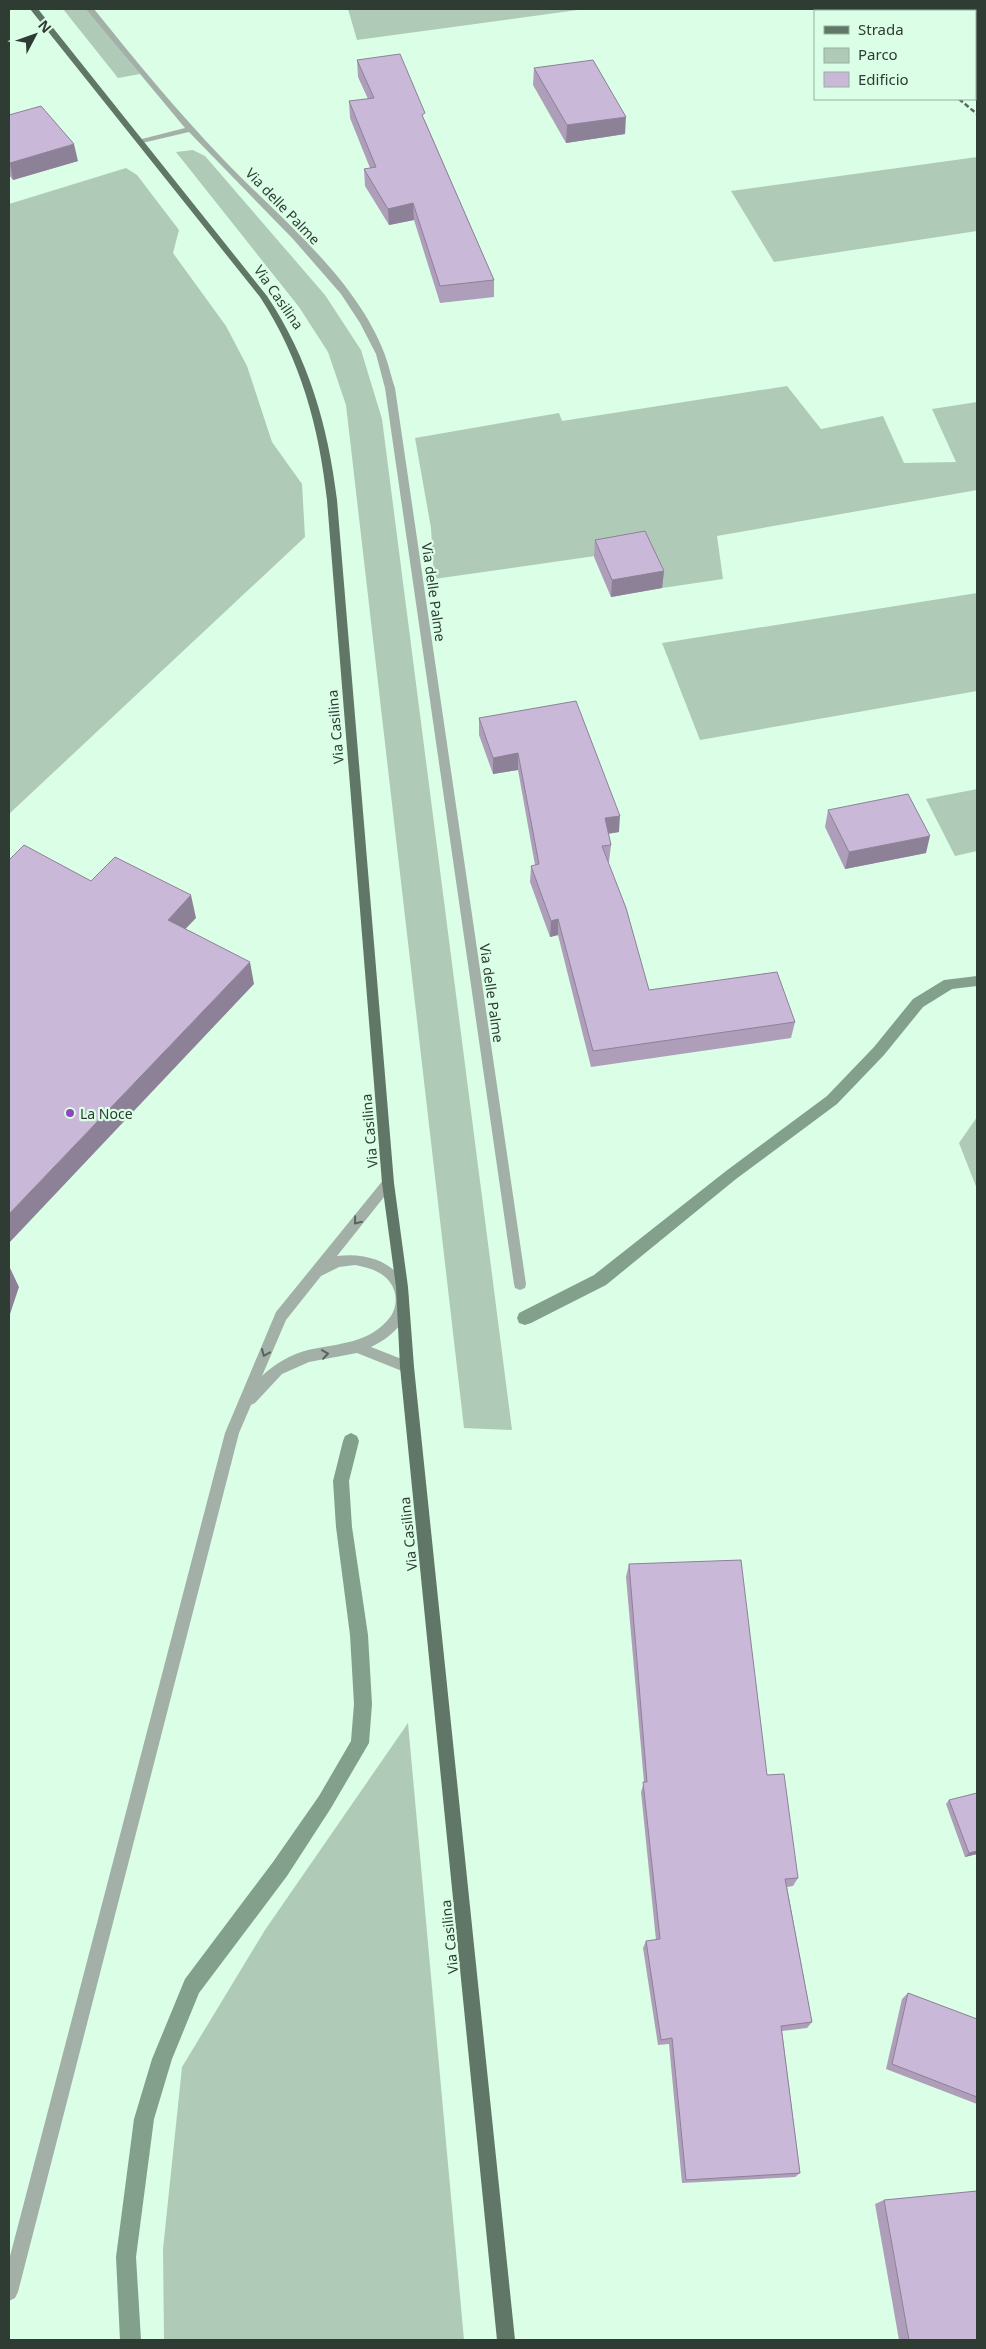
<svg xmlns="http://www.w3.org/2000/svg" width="986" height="2349" font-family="'Noto Sans',sans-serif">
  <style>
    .green { fill: #afcbb8 }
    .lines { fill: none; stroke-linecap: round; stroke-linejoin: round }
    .stream { fill: #83a08d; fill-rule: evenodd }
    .minor { fill: #a3b0a7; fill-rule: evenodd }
    .primary { fill: #607768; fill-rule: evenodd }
    .rail { stroke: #586b5e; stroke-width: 2.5; stroke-dasharray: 5 2.5; stroke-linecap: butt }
    .wall { fill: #ae9eba }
    .shaded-wall { fill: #8d8197 }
    .building { fill: #cab8d8; stroke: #8d8197 }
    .oneway { stroke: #57655c }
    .poi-dot { fill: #8f47ba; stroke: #dbfee7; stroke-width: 2 }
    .labels { text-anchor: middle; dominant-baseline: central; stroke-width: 4.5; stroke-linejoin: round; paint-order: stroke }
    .street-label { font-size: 14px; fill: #2e3c33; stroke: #dbfee7 }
    .poi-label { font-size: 14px; fill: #2e3c33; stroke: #dbfee7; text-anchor: start }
  </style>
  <rect width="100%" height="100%" fill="#dbfee7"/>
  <g class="green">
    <path d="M63,9h25l52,65 -22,4z"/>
    <path d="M348,9h237l-228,31z"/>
    <path d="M193,150l12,6 120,139 36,55 21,69 130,1011 -48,-2 -118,-1023 -18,-53 -29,-45 -123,-155z"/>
    <path d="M977,157v74l-203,31 -43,-71z"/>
    <path d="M126,168l11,7 42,55 -6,23 53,73 21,40 25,76 30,42 3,53 -296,277v-610z"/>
    <path d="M787,386l34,43 62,-13 21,47 52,-1 -24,-53 45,-7v88l-260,46 6,43 -61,9 -18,-39 -210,30 -3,-51 -16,-90 144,-25 3,8z"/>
    <path d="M977,593v98l-277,49 -38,-97z"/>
    <path d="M977,789v62l-22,5 -29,-57z"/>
    <path d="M977,1117v72l-18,-46z"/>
    <path d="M408,1723l56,617h-300l-1,-91 19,-182 83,-137z"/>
  </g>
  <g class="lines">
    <g class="stream">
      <path d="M977,976v10l-25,3 -29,18 -39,48 -47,49 -101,75 -130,106 -75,38 -6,2 -6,-2 -2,-5 2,-5 75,-38 132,-104 101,-75 47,-49 39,-48 31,-19z"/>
      <path d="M351,1433l6,3 2,5 -10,40 3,46 16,108 4,69 -3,39 -38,65 -44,68 -88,117 -27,66 -18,60 -18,138 5,83h-21l-4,-83 18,-138 18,-60 33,-80 88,-117 46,-66 32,-55 3,-37 -4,-69 -14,-108 -3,-46 10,-40 2,-5z"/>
    </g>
    <g class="minor">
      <path d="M86,9h8c41,51 83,102 128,149 56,59 134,119 163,197 4,11 6,22 10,33l131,896 -1,4 -5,2 -5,-2 -1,-4 -129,-896 -9,-34 -16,-31 -19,-29 -48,-55 -104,-107 -51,12v-4l47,-12z"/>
      <path d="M388,1178l4,1 2,4 -2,4 -55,69c69,-9 103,58 34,91l41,16 2,4 -2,4 -5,2 -50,-20 -48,9 -27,12 -27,29 -4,2 -12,28 -221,859 -3,6 -6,3v-41l216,-827 51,-121 108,-133zM355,1265c16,3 33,8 39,25 3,9 2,18 -3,26 -21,28 -52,27 -83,34 -16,4 -34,14 -46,26l24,-56 35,-44 18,-9z"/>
    </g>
    <path class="primary" d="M30,9h8l229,287c42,63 61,130 70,204l57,683 14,104 6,80 101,973h-18l-97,-973 -4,-80 -14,-104 -55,-683c-8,-73 -26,-140 -67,-203z"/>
    <g class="rail">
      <path d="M855,9l3,2"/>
      <path d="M872,9l3,2"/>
      <path d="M975,97l2,2"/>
      <path d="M959,99l18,15"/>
    </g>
  </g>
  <g class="wall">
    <path d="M357,60l68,61 69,159v17l-54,6 -26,-83 -25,5 -24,-39 -1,-17 6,-1 -20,-50 -1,-17 19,-2 -10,-22z"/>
    <path d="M534,68l91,66 -59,9 -33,-58z"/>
    <path d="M9,115l69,46 -65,19 -4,-5z"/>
    <path d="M595,540l69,31 -2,17 -51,9 -17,-40z"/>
    <path d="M479,718l140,114 -11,2 3,11 -2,17h-1l41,128 146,32 -4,16 -200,29 -33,-132 -8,2 -20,-55 1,-16 4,-1 -17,-95 -25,4 -14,-39z"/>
    <path d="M828,810l98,43 -81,16 -20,-42z"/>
    <path d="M629,1564l138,211 31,103 -5,8 -6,1 25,135 -5,6 -25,3 18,142 -5,4 -113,6 -13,-139 -11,1 -15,-97 3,-7 10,-1 -15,-148 3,-10 -18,-205z"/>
    <path d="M949,1800l28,54 -12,3 -19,-53z"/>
    <path d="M908,1993l69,26v85l-91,-35 16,-70z"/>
    <path d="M884,2200l93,140h-78l-24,-136z"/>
  </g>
  <g class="shaded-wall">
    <path d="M626,117l-1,17 -59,9 1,-18z"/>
    <path d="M74,144l4,17 -65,19 -3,-17z"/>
    <path d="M413,203l1,17 -25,5 -1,-16z"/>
    <path d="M664,571l-2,17 -51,9 1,-17z"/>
    <path d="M518,753v17l-25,4v-16z"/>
    <path d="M620,816l-1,16 -15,2 1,-16z"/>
    <path d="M930,836l-4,17 -81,16 4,-17z"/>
    <path d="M191,895l5,23 -23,24 -5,-22z"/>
    <path d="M558,919v16l-8,2 1,-16z"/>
    <path d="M250,962l4,22 -245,259v-29z"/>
    <path d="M10,1268l9,19 -10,30v-45z"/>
    <path d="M977,1851v3l-12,3 4,-4z"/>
  </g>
  <g class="building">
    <path d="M400,54l25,59 -3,2 72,165 -54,6 -27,-83 -25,6 -24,-40 12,-2 -27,-66 25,-3 -17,-38z"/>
    <path d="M593,60l33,57 -59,8 -33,-57z"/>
    <path d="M41,106l33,38 -64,19 -1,-1v-47z"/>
    <path d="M645,531l19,40 -52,9 -17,-40z"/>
    <path d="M576,701l44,115 -15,2 6,27 -9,1 24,62 23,82 128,-18 18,50 -202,29 -35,-132 -7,2 -20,-55 8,-2 -21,-111 -25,5 -14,-40z"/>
    <path d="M908,794l22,42 -81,16 -21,-42z"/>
    <path d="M24,845l67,36 24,-24 76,38 -23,25 82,42 -241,252v-354z"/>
    <path d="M741,1560l26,215 17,-1 14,104 -13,1 27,143 -31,4 19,147 -114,7 -14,-142 -11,2 -15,-99 14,-2 -17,-157h4l-18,-218z"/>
    <path d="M977,1793v58l-8,2 -20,-53z"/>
    <path d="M908,1993l69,26v78l-85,-33z"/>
    <path d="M977,2191v149h-68l-25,-140z"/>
  </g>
  <defs><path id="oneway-chevron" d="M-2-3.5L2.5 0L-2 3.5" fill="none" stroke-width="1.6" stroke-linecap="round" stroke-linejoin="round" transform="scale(1.25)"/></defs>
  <g class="oneway">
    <use href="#oneway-chevron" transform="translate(357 1221) rotate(129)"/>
    <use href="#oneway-chevron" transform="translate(265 1353) rotate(113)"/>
    <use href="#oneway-chevron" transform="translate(325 1354) rotate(-8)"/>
  </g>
  <circle class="poi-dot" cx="70" cy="1113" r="5"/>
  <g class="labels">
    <g class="street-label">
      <text transform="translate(283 206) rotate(46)">Via delle Palme</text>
      <text transform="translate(279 297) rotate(55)">Via Casilina</text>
      <text transform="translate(434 592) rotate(82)">Via delle Palme</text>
      <text transform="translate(335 727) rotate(-95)">Via Casilina</text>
      <text transform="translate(492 993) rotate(82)">Via delle Palme</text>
      <text transform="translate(369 1131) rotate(-95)">Via Casilina</text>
      <text transform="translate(408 1534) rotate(-96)">Via Casilina</text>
      <text transform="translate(449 1937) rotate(-96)">Via Casilina</text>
    </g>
    <g class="poi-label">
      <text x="80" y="1113">La Noce</text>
    </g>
  </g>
  <rect width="986" height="2349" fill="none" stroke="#2e3c33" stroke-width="20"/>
  <rect x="814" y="10" width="162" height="90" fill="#dbfee7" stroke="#96b09f"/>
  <rect x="824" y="26" width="25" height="8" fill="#607768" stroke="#96b09f"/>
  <text x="858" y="35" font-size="15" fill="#2e3c33">Strada</text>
  <rect x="824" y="48" width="25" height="15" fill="#afcbb8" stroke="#96b09f"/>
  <text x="858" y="60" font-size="15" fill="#2e3c33">Parco</text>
  <rect x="824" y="72" width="25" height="15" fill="#cab8d8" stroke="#96b09f"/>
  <text x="858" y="85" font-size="15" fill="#2e3c33">Edificio</text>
  <g transform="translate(35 35) rotate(49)" stroke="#dbfee7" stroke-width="4" paint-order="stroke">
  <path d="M0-4L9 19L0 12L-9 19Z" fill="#2e3c33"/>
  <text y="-8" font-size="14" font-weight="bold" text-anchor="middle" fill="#2e3c33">N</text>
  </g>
</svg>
